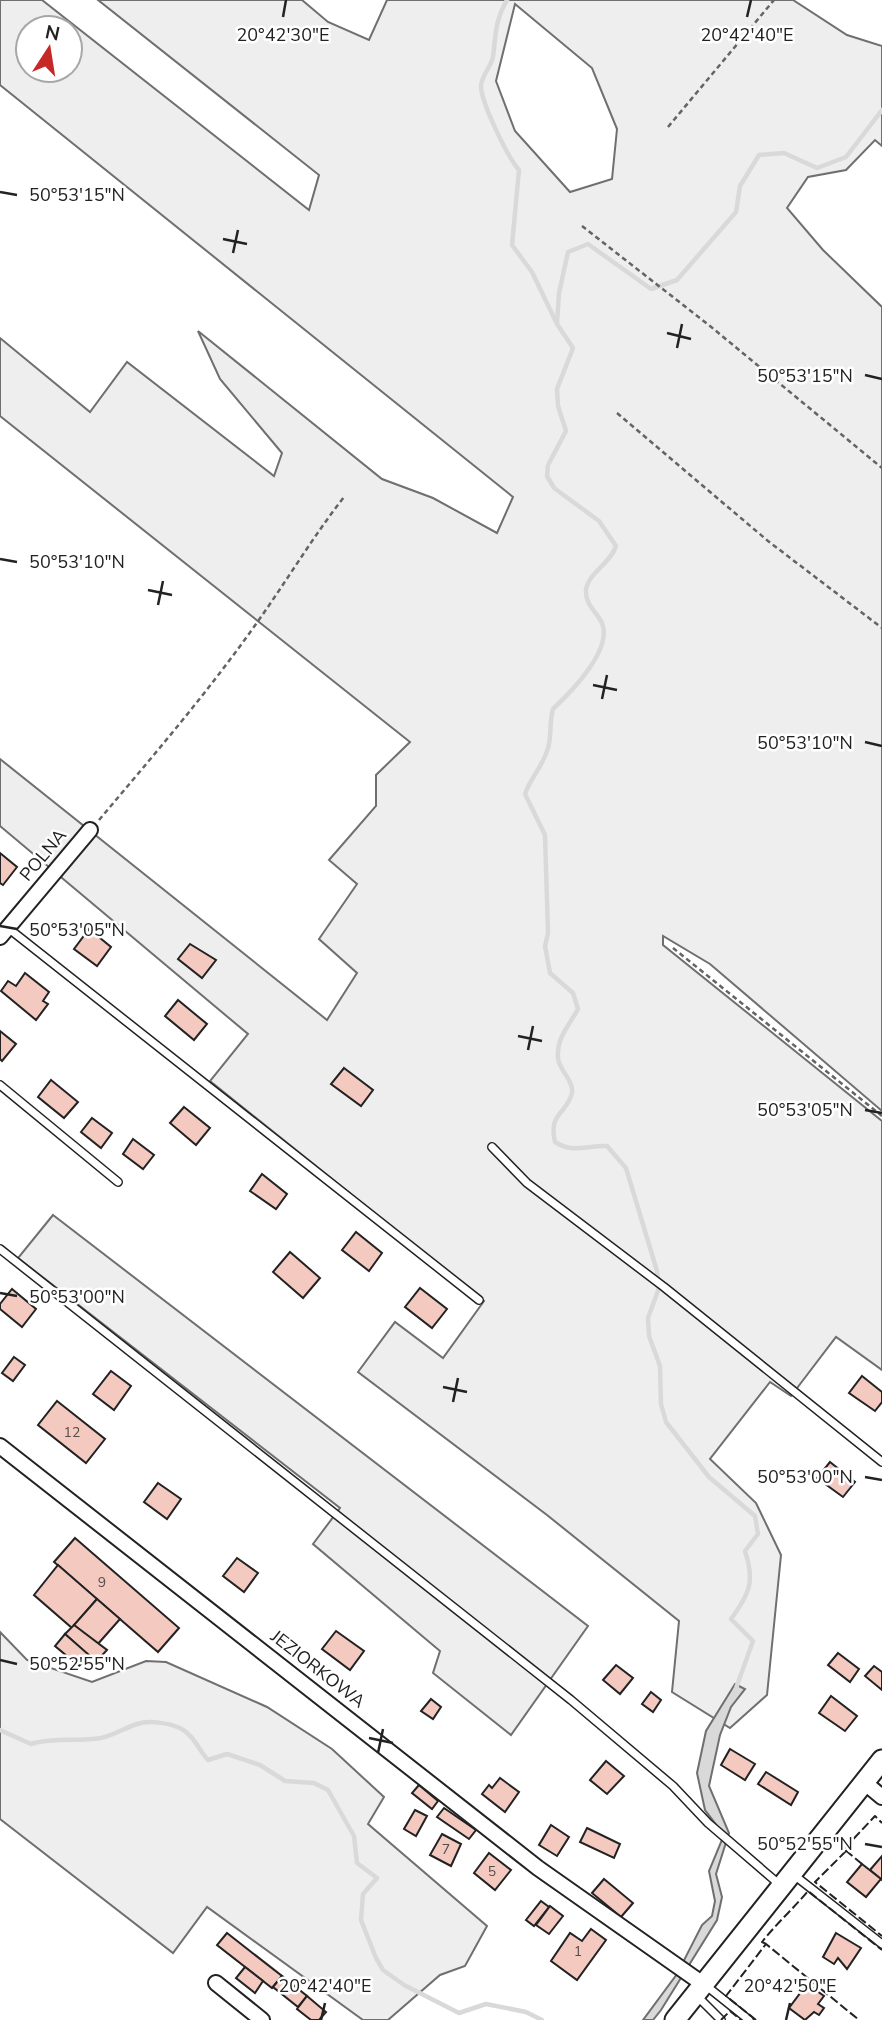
<svg xmlns="http://www.w3.org/2000/svg" width="882" height="2020" font-family="'Nunito Sans',sans-serif">
  <style>
    .green { fill: #eee; stroke: #6f6f6f; stroke-width: 2; fill-rule: evenodd }
    .water { fill: #d9d9d9; stroke: #6f6f6f; stroke-width: 2 }
    .lines { fill: none; stroke-linecap: round; stroke-linejoin: round }
    .stream { stroke: #d9d9d9; stroke-width: 4.5 }
    .building { fill: #f3c9c0; stroke: #222; stroke-width: 2 }
    .lane-casing { stroke: #222; stroke-width: 10 }
    .street-casing { stroke: #222; stroke-width: 18 }
    .secondary-casing { stroke: #222; stroke-width: 23 }
    .path { stroke: #646464; stroke-width: 2.5; stroke-dasharray: 5 3.5; stroke-linecap: butt }
    .lane { stroke: #fff; stroke-width: 7 }
    .street { stroke: #fff; stroke-width: 14 }
    .secondary { stroke: #fff; stroke-width: 19 }
    .fence { stroke: #222; stroke-width: 2; stroke-dasharray: 9 3.5; stroke-linecap: butt }
    .ticks { fill: none; stroke: #222; stroke-width: 2.5 }
    .labels { text-anchor: middle; dominant-baseline: central; stroke-width: 5; stroke-linejoin: round; paint-order: stroke }
    .number-label { font-size: 14px; fill: #564c4a }
    .street-label { font-size: 18px; fill: #222; stroke: #fff }
    .ticks-label { font-size: 18px; text-anchor: middle; fill: #222; stroke: #fff; stroke-width: 5; stroke-linejoin: round; paint-order: stroke }
  </style>
  <rect width="100%" height="100%" fill="#fff"/>
  <g class="green">
    <path d="M0,0h42l267,210 10,-35 -221,-175h204l26,22 41,18 18,-40h406l54,35 35,11v100l-7,-6 -29,30 -38,7 -21,31 36,42 59,57v804l-172,-147 -47,-28v9l219,176v249l-46,-33 -45,59 -21,-14 -60,77 46,44 25,52 -14,140 -37,33 -58,-36 7,-71 -132,-106 -189,-143 37,-50 48,36 41,-57 -274,-220 38,-47 -248,-208v-67l327,261 30,-47 -38,-34 38,-55 -28,-24 47,-54v-31l34,-33 -410,-326v-78l90,74 37,-50 147,114 8,-23 -62,-74 -22,-48 184,148 51,19 64,35 16,-36 -513,-412zM515,4l77,64 25,61 -5,50 -42,13 -55,-61 -19,-50zM28,28h42v42h-42z"/>
    <path d="M53,1215l535,411 -77,109 -78,-62 7,-22 -127,-107 27,-36 -322,-250z"/>
    <path d="M0,1632l27,28 65,22 54,-21 20,1 101,45 65,42 52,48 -16,27 119,102 -22,40 -25,9 -52,45h-25l-156,-113 -34,46 -173,-134z"/>
  </g>
  <path class="water" d="M735,1684l10,5 -14,18 -11,28 -11,51 20,47 -13,41 6,23 -5,23 -56,90 -8,10h-10l34,-46 25,-49 10,-9 3,-15 -6,-30 15,-36 -19,-25 -8,-37 9,-42z"/>
  <g class="lines">
    <g class="stream">
      <path d="M507,0c-12,20 -11,34 -14,57 -2,10 -12,19 -12,30 1,17 26,69 38,83l-7,75 20,27 25,52 16,24 -16,41 1,17 8,25 -18,34 -1,11 7,12 45,33 17,25c-5,17 -28,27 -30,44 -1,15 11,22 16,33 11,27 -32,70 -49,86 -4,13 -1,26 -5,39 -5,18 -17,29 -23,46l20,41 3,98 -3,13 5,27 23,20 5,16c-8,15 -22,29 -20,49 1,12 16,23 14,35 -5,21 -24,20 -17,49 19,12 32,3 52,4l19,22 31,103 2,17 -11,30 1,18 11,30 1,38 5,18 43,55 46,39 3,18 -13,17c10,30 5,42 -14,68l22,22 -18,50"/>
      <path d="M557,323l2,-30 9,-41 20,-8 63,45 26,-9 59,-68 4,-26 19,-31 25,-2 33,15 29,-11 36,-47"/>
      <path d="M0,1730l31,14c22,-7 47,-2 70,-6 13,-3 24,-10 36,-14 12,-4 32,-1 43,4 14,7 18,21 28,32l19,-6 33,11 25,16 29,2 14,7 26,46 3,27 20,15 -14,16 -2,26 15,38 7,12 21,15 55,28 27,-9 40,8 16,8"/>
    </g>
  </g>
  <g class="building">
    <path d="M0,853l17,14 -14,18 -3,-2z"/>
    <path d="M89,929l22,18 -14,19 -23,-17z"/>
    <path d="M190,944l26,16 -14,18 -24,-19z"/>
    <path d="M25,973l24,19 -6,9 5,3 -12,16 -35,-29 7,-10 8,5z"/>
    <path d="M178,1000l29,24 -13,16 -29,-24z"/>
    <path d="M0,1031l16,13 -14,17 -2,-2z"/>
    <path d="M344,1068l29,22 -12,16 -30,-22z"/>
    <path d="M51,1080l27,22 -14,16 -26,-21z"/>
    <path d="M184,1107l26,21 -14,17 -26,-22z"/>
    <path d="M92,1118l20,15 -11,15 -20,-16z"/>
    <path d="M133,1139l21,16 -11,14 -20,-15z"/>
    <path d="M262,1174l25,20 -11,15 -26,-18z"/>
    <path d="M356,1232l26,21 -13,18 -27,-21z"/>
    <path d="M290,1252l30,26 -17,20 -30,-26z"/>
    <path d="M420,1288l27,21 -15,19 -27,-21z"/>
    <path d="M12,1289l24,20 -14,18 -22,-18v-5z"/>
    <path d="M14,1357l11,8 -12,16 -11,-8z"/>
    <path d="M111,1371l20,15 -17,24 -21,-16z"/>
    <path d="M862,1376l20,16v10l-7,9 -26,-18z"/>
    <path d="M57,1401l48,38 -19,24 -48,-38z"/>
    <path d="M830,1462l25,20 -12,15 -26,-19z"/>
    <path d="M158,1483l23,16 -14,20 -23,-17z"/>
    <path d="M75,1538l104,90 -21,24 -104,-90z"/>
    <path d="M237,1558l21,15 -14,19 -21,-16z"/>
    <path d="M58,1565l39,34 -25,29 -38,-33z"/>
    <path d="M97,1599l23,20 -23,26 -23,-20z"/>
    <path d="M74,1625l33,25 -11,12 -31,-28z"/>
    <path d="M336,1631l28,20 -14,19 -28,-21z"/>
    <path d="M65,1634l24,21 -10,11 -24,-20z"/>
    <path d="M838,1653l21,16 -9,13 -22,-17z"/>
    <path d="M616,1665l17,13 -13,16 -17,-14z"/>
    <path d="M874,1666l8,6v18l-17,-14z"/>
    <path d="M651,1692l10,8 -8,12 -11,-8z"/>
    <path d="M831,1696l26,20 -12,15 -26,-18z"/>
    <path d="M431,1699l10,8 -8,12 -12,-8z"/>
    <path d="M730,1749l25,15 -10,16 -24,-15z"/>
    <path d="M606,1761l18,15 -17,18 -17,-14z"/>
    <path d="M766,1772l32,20 -7,13 -33,-21z"/>
    <path d="M500,1778l19,14 -14,20 -23,-18 7,-9 3,3z"/>
    <path d="M419,1785l19,16 -6,8 -20,-16z"/>
    <path d="M444,1808l32,22 -7,9 -32,-22z"/>
    <path d="M415,1810l12,6 -11,20 -12,-7z"/>
    <path d="M551,1825l18,12 -12,19 -18,-11z"/>
    <path d="M587,1828l33,16 -6,14 -34,-16z"/>
    <path d="M442,1834l19,10 -10,22 -21,-11z"/>
    <path d="M489,1853l22,17 -16,20 -21,-17z"/>
    <path d="M882,1856v24l-12,-10z"/>
    <path d="M862,1864l19,15 -15,18 -19,-15z"/>
    <path d="M604,1879l29,24 -12,14 -29,-24z"/>
    <path d="M541,1901l8,6 -15,19 -8,-6z"/>
    <path d="M550,1906l13,10 -14,18 -13,-9z"/>
    <path d="M591,1929l15,11 -29,40 -26,-19 19,-28 12,8z"/>
    <path d="M227,1933l55,43 -10,12 -55,-43z"/>
    <path d="M836,1933l25,15 -14,21 -9,-11 -4,6 -11,-7z"/>
    <path d="M245,1967l18,14 -8,12 -19,-15z"/>
    <path d="M282,1976l25,20 -9,11 -25,-20z"/>
    <path d="M807,1984l17,12 -6,8 6,4 -5,7 -5,-3 -9,8 -16,-12z"/>
    <path d="M307,1996l19,16 -7,8h-8l-14,-11z"/>
  </g>
  <g class="lines">
    <g class="lane-casing">
      <g id="lane">
        <path d="M8,928l471,372"/>
        <path d="M0,1085l118,97"/>
        <path d="M492,1147l35,36 137,104 218,175"/>
        <path d="M0,1249l571,451 102,86 35,37 72,62"/>
        <path d="M794,1875l88,69"/>
        <path d="M704,1984l45,36"/>
        <path d="M696,1995l25,25"/>
      </g>
    </g>
    <g class="street-casing">
      <g id="street">
        <path d="M0,937l90,-107"/>
        <path d="M0,1446l538,422 165,116"/>
        <path d="M864,1782l18,15"/>
        <path d="M216,1983l46,37"/>
      </g>
    </g>
    <g class="secondary-casing">
      <path id="secondary" d="M675,2020l207,-260"/>
    </g>
    <g class="path">
      <path d="M668,127l106,-127"/>
      <path d="M582,226l128,100 172,142"/>
      <path d="M617,413l151,128 114,87"/>
      <path d="M99,820c54,-64 109,-128 157,-196 30,-42 56,-86 88,-127"/>
      <path d="M673,948l209,168"/>
    </g>
    <use href="#lane" class="lane"/>
    <use href="#street" class="street"/>
    <use href="#secondary" class="secondary"/>
    <g class="fence">
      <path d="M846,1851l-31,31 67,54"/>
      <path d="M862,1864l-18,-15 31,-33 7,7"/>
      <path d="M766,1944l-4,-2c15,-19 31,-33 46,-51l74,59"/>
      <path d="M721,2020l9,-9 11,9"/>
      <path d="M756,2020l-30,-24 40,-52 93,76"/>
    </g>
  </g>
  <path class="ticks" d="M283,17l3,-17M747,17l4,-17M0,192l17,3M223,239l24,5M233,253l5,-23M667,333l24,6M677,348l5,-24M865,375l17,4M0,559l17,3M148,590l24,5M158,605l5,-24M593,685l24,5M602,699l5,-24M865,742l17,4M0,926l17,3M518,1036l24,5M528,1050l5,-24M865,1110l17,3M0,1293l17,3M443,1387l24,5M453,1402l5,-24M865,1477l17,3M0,1660l17,4M369,1738l24,5M378,1753l5,-24M865,1844l17,3M321,2020l4,-17M786,2020l4,-17"/>
  <g class="labels">
    <g class="number-label">
      <text x="72" y="1432">12</text>
      <text x="102" y="1582">9</text>
      <text x="446" y="1849">7</text>
      <text x="492" y="1871">5</text>
      <text x="578" y="1951">1</text>
    </g>
    <g class="street-label">
      <text transform="translate(43 855) rotate(-50)">POLNA</text>
      <text transform="translate(318 1669) rotate(38)">JEZIORKOWA</text>
    </g>
  </g>
  <g class="ticks-label">
    <text x="283" y="41">20°42'30"E</text>
    <text x="747" y="41">20°42'40"E</text>
    <text x="77" y="201">50°53'15"N</text>
    <text x="805" y="382">50°53'15"N</text>
    <text x="77" y="568">50°53'10"N</text>
    <text x="805" y="749">50°53'10"N</text>
    <text x="77" y="936">50°53'05"N</text>
    <text x="805" y="1116">50°53'05"N</text>
    <text x="77" y="1303">50°53'00"N</text>
    <text x="805" y="1483">50°53'00"N</text>
    <text x="77" y="1670">50°52'55"N</text>
    <text x="805" y="1850">50°52'55"N</text>
    <text x="325" y="1992">20°42'40"E</text>
    <text x="790" y="1992">20°42'50"E</text>
  </g>
  <g transform="translate(49 49) rotate(12)"><circle r="33" fill="#ffffff" stroke="#a7a7a7" stroke-width="2"/>
  <path d="M0-5L12 26L0 18L-12 26Z" fill="#c62828"/>
  <text y="-10" font-size="19" font-weight="bold" text-anchor="middle" fill="#222222">N</text>
  </g>
</svg>
